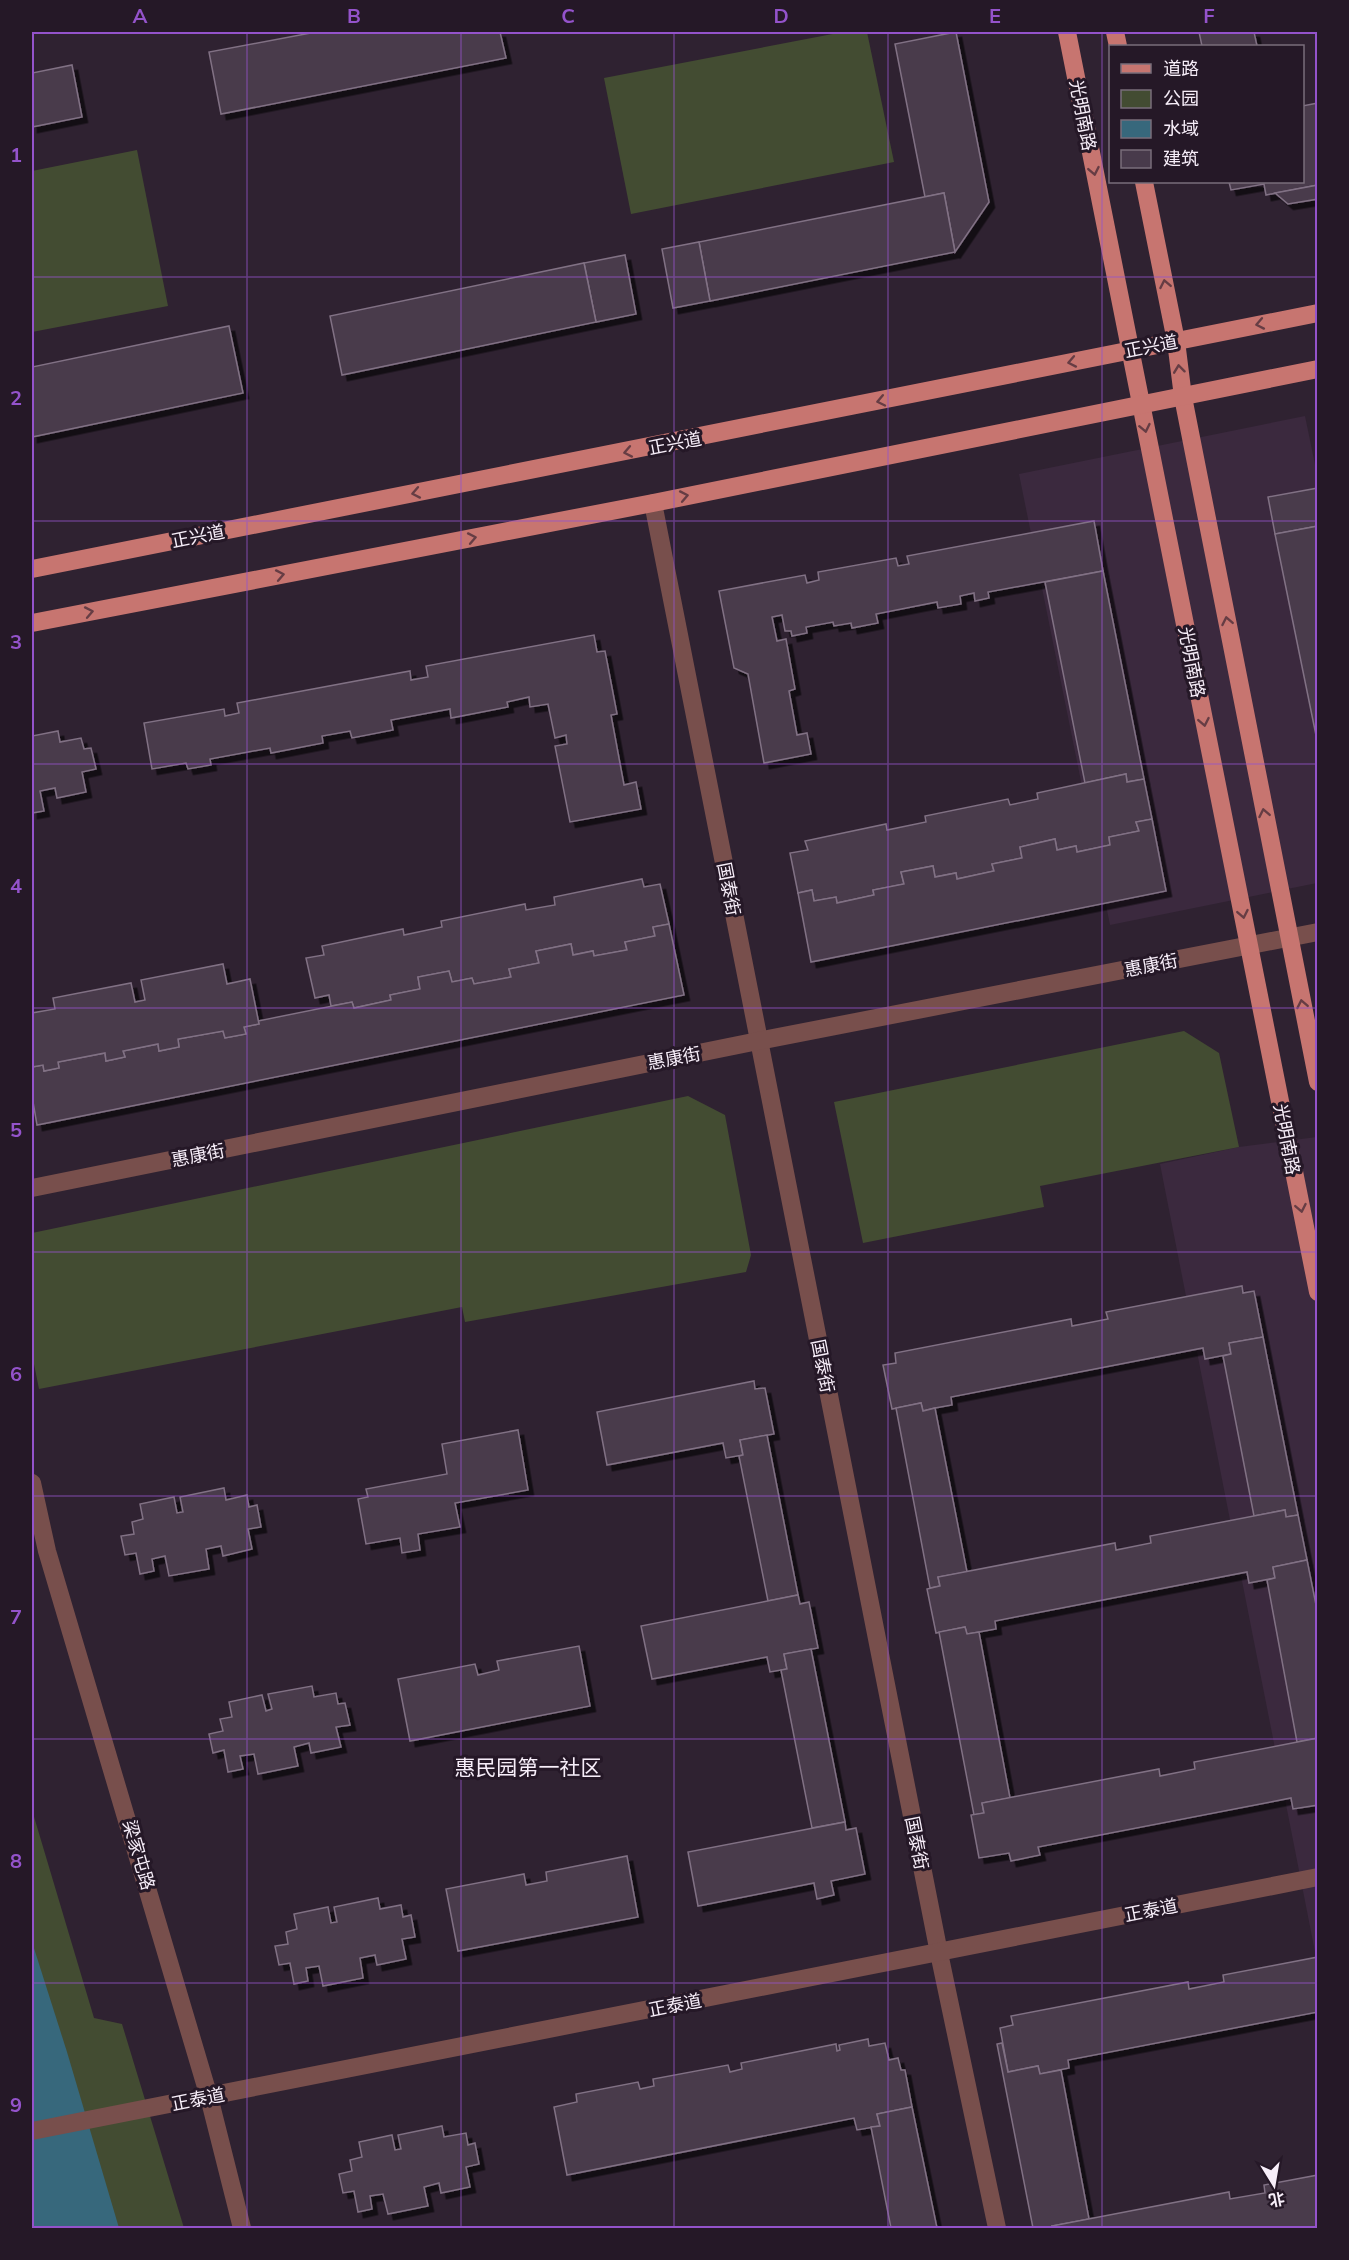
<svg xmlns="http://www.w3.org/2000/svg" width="1349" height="2260" font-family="Mulish,'Noto Sans SC',sans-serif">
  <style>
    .built { fill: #3b293e }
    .green { fill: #434c32 }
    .water { fill: #37687c }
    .building { fill: #483a4b; stroke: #817184; stroke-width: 1.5; filter: url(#shadow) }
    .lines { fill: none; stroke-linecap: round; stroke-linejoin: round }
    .minor { stroke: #784f4c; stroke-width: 18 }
    .major { stroke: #c77570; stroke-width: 18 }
    .oneway { stroke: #663d44 }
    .grid { fill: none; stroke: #9453cb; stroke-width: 1.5; stroke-opacity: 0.55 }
    .labels { text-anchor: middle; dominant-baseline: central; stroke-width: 6; stroke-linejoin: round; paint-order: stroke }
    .street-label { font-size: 18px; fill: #f7eef9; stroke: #251827 }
    .quarter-label { font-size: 21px; fill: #f7eef9; stroke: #251827 }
    .neatline { fill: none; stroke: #9453cb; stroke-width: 2 }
    .grid-label { font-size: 20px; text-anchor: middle; font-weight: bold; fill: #9453cb }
  </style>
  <defs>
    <filter id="shadow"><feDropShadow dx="5.5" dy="5.5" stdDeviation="0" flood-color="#0009"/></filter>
  </defs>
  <rect width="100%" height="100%" fill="#2f2231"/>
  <g class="built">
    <path d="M1305,416l13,63 -1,404 -207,42 -91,-451z"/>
    <path d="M1317,1137v825l-157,-798 79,-17z"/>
  </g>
  <g class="green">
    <path d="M843,32h24l27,130 -263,52 -27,-136z"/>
    <path d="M137,150l31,156 -136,26v-161z"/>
    <path d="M1184,1031l35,22 20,94 -199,39 4,21 -181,36 -29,-141z"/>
    <path d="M688,1096l37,19 26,140 -5,17 -281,50 -3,-15 -423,82 -7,-35v-121z"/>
    <path d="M32,1810l62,208 28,6 62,204h-86l-66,-225z"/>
  </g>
  <path class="water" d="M32,1942l35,110 52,176h-87z"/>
  <g class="building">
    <path d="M316,32h184l6,26 -285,56 -12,-62z"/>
    <path d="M956,32l33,170 -34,50 -11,-59 -19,4 -30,-153z"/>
    <path d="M1199,32h55l3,14h-55z"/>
    <path d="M72,65l10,52 -50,10v-54z"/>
    <path d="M1318,103v82l-52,10 -2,-11 -33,6 -2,-8h73v-76z"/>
    <path d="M1318,185v14l-30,5 -13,-11z"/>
    <path d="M944,193l11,59 -245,49 -11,-59z"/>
    <path d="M699,242l11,59 -37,7 -11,-59z"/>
    <path d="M625,255l11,59 -40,8 -12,-59z"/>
    <path d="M584,263l12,59 -254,53 -12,-59z"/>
    <path d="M229,326l14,67 -211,44v-70z"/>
    <path d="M1318,488v38l-43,8 -7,-37z"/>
    <path d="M1094,521l9,50 -115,21 1,6 -14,3 -1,-8 -14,3 1,8 -23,4 -1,-6 -61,12 2,9 -26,5 -1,-5 -17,3 -1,-4 -27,5 1,6 -15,3 -1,-5h-6l-3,-16 -10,2 5,24 9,-2 9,50 -6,2 8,44 10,-2 4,21 -47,9 -16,-89 -14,-6 -15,-77 86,-16 2,8 12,-3 -1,-8 78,-14 2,8 11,-2 -2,-8z"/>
    <path d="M1318,526v219l-43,-211z"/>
    <path d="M1103,571l41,208 -17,3 -1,-8 -41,9 -40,-201z"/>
    <path d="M594,635l3,17 8,-1 12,63 -6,1 13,70 12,-3 5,27 -71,13 -15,-76 12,-2 -1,-9 -11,3 -7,-34 -18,3 -1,-10 -22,5 1,5 -57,11 -1,-9 -59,11 2,10 -41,8 -2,-7 -28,5 1,7 -52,10 -1,-5 -60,11 1,6 -23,4 -2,-6 -34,6 -8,-46 80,-14 1,7 14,-3 -2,-10 173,-32 1,9 17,-3 -2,-11z"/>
    <path d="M58,731l2,11 21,-4 3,11 7,-1 5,21 -14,3 4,20 -29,6 -2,-10 -15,3 4,20 -12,2v-77z"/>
    <path d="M1126,774l1,8 17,-3 8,40 -16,3 3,9 -30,6 1,8 -33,7 -1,-6 -19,4 -2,-11 -35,8 2,11 -30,6 2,7 -37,8 -1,-6 -21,4 -2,-11 -32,6 3,12 -31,6 1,5 -37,8 -1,-6 -22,4 -2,-11 -14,3 -8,-40 18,-3 -3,-9 81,-17 1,6 39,-8 -1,-6 83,-17 2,6 28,-6 -1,-6z"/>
    <path d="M1152,819l14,72 -355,71 -13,-69 14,-3 2,11 22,-4 1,6 37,-8 -1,-5 31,-6 -3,-12 32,-6 2,11 21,-4 1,6 37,-8 -2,-7 30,-6 -2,-11 35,-8 2,11 19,-4 1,6 33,-7 -1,-8 30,-6 -3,-9z"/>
    <path d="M642,879l2,8 16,-3 9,40 -16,3 2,9 -30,6 2,8 -33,6 -1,-5 -20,4 -2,-11 -35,7 3,12 -30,6 2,8 -37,7 -2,-6 -20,4 -3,-11 -31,6 2,12 -30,6 1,5 -37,8 -2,-6 -21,4 -2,-11 -14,3 -9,-40 18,-3 -2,-9 81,-17 1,6 38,-8 -1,-6 84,-17 1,6 29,-5 -1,-8z"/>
    <path d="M669,924l15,71 -647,130 -5,-29v-29l11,-2 1,6 15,-3 -1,-6 47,-9 1,8 19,-4 -2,-6 35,-7 1,7 20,-4 -1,-8 45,-8 2,7 21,-4 -2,-7 15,-3 -1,-3 94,-19 2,6 37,-8 -1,-5 30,-6 -2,-12 31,-6 3,11 20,-4 2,6 37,-7 -2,-8 30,-6 -3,-12 35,-7 2,11 20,-4 1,5 33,-6 -2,-8 30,-6 -2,-9z"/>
    <path d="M223,964l4,20 23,-5 9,45 -15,3 2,7 -21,4 -2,-7 -45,8 1,8 -20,4 -1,-7 -35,7 2,6 -19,4 -1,-8 -47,9 1,6 -15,3 -1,-6 -11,2v-54l23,-4 -2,-11 78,-15 4,19 10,-2 -4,-20z"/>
    <path d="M1242,1286l1,7 11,-2 9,46 -34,6 2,11 -26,5 -2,-11 -252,49 1,8 -17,3 -12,3 -2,-8 -29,6 -9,-44 13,-2 -1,-10 176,-34 1,7 36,-7 -2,-7z"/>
    <path d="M1263,1337l35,178 -12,2 -1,-7 -31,6 -31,-160 8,-2 -2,-11z"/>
    <path d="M754,1381l1,8 10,-1 9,46 -34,6 3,15 -17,3 -3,-15 -116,22 -10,-53z"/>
    <path d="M921,1403l2,8 12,-3 32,164 -29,5 2,9 -10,2 -34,-180z"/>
    <path d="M518,1430l10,60 -73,13 5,24 -42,7 2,16 -18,3 -2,-15 -34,6 -8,-45 10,-2 -2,-8 81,-15 -5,-30z"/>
    <path d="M767,1435l31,160 -30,6 -29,-145 4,-1 -3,-15z"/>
    <path d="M224,1488l2,12 21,-5 2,12 8,-2 4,22 -13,2 4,20 -29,7 -2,-10 -15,3 3,20 -40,7 -4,-20 -13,3 2,12 -14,3 -4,-21 -11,2 -4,-19 13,-2 -2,-12 11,-3 -3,-15 34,-7 3,16 6,-1 -3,-15z"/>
    <path d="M1285,1510l1,7 12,-2 9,45 -34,7 2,11 -26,5 -2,-11 -252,49 1,8 -17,3 -12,2 -2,-7 -29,6 -9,-44 13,-3 -2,-9 177,-34 1,7 35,-7 -1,-7z"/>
    <path d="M1307,1560l11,55v123l-21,4 -30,-162 8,-2 -2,-11z"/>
    <path d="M798,1595l2,9 9,-2 9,46 -34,6 3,15 -17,3 -3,-15 -115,22 -11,-53z"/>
    <path d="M965,1627l2,7 12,-2 31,166 -28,5 2,10 -10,2 -35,-183z"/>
    <path d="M579,1646l11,60 -180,35 -12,-62 77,-15 3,11 21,-5 -2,-9z"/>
    <path d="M811,1649l34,173 -33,6 -31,-158 6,-1 -3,-15z"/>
    <path d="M312,1686l2,11 22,-4 2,11 7,-1 5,22 -14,2 5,20 -30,6 -2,-10 -15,4 4,19 -40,8 -4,-20 -14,2 3,13 -15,3 -4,-22 -11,3 -4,-19 14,-3 -3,-12 12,-2 -3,-15 33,-7 4,16 6,-2 -4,-15z"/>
    <path d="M1318,1738v67l-25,4 -2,-11 -253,49 2,8 -29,6 -2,-8 -30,5 -8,-43 13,-2 -2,-10 177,-34 1,7 35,-7 -1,-7z"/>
    <path d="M845,1822l1,8 10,-2 9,46 -34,7 3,14 -17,4 -3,-16 -116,23 -10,-54z"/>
    <path d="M627,1856l11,61 -180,34 -12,-62 78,-15 2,11 21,-4 -1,-9z"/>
    <path d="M378,1898l2,11 21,-4 2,12 8,-2 4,22 -13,2 4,20 -29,6 -2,-10 -15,3 3,20 -40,8 -4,-20 -13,2 2,13 -14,3 -4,-21 -11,2 -4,-19 13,-2 -2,-12 11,-3 -3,-15 34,-7 3,16 6,-1 -3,-15z"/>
    <path d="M1318,1957v55l-250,48 1,8 -29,6 -2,-8 -30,6 -8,-44 13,-3 -2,-9 177,-34 1,7 35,-7 -1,-7z"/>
    <path d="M868,2039l1,7 16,-3 4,17 9,-2 3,12h4l7,37 -35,7 3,12 -23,4 -3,-12 -287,57 -13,-68 23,-5 -1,-8 62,-12 2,7 14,-3 -1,-7 75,-14 2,7 12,-3 -1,-6 95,-19 1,7 3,-1 -1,-5z"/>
    <path d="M1002,2043l6,29 30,-6 2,8 21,-4 28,149 -37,7 1,2h-20l-36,-184z"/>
    <path d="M912,2107l25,121h-46l-20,-101 9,-1 -3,-12z"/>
    <path d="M442,2126l2,11 22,-4 2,12 7,-2 4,21 -13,3 4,20 -29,6 -2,-10 -15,4 4,19 -40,8 -5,-20 -13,2 2,13 -14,3 -4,-21 -11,2 -4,-19 13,-3 -2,-11 12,-3 -3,-15 33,-7 3,15 6,-1 -3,-14z"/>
    <path d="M1318,2175v53h-265l-1,-2 177,-34 1,7 35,-6 -1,-8z"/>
  </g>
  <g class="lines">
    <g class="minor">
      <path d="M653,503l286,1450 58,275"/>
      <path d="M32,1188l726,-147 560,-109"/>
      <path d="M32,1483l15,68 162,546 33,131"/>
      <path d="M32,2131l1286,-254"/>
    </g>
    <g class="major">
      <path d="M1067,32l251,1260"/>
      <path d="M1115,32l3,14"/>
      <path d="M1144,182l32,159 7,56 135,685"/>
      <path d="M32,569l1286,-256"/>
      <path d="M32,623l621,-120 665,-134"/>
    </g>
  </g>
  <defs><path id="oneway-chevron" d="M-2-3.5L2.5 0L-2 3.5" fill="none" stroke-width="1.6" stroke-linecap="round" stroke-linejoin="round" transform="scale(1.5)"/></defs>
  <g class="oneway">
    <use href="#oneway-chevron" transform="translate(1094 171) rotate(79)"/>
    <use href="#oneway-chevron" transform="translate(1165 284) rotate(-101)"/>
    <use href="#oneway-chevron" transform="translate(1260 324) rotate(169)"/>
    <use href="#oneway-chevron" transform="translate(1072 362) rotate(169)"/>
    <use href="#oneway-chevron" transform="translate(1179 369) rotate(-97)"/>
    <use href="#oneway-chevron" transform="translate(881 401) rotate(168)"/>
    <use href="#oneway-chevron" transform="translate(1145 428) rotate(78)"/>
    <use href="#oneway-chevron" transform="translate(628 452) rotate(169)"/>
    <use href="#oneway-chevron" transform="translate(416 493) rotate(169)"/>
    <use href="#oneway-chevron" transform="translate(684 496) rotate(-11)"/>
    <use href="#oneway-chevron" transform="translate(472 538) rotate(-11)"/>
    <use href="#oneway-chevron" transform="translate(280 575) rotate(-11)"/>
    <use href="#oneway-chevron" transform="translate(89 612) rotate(-11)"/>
    <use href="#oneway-chevron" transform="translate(1227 621) rotate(-101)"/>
    <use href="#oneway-chevron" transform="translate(1204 722) rotate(79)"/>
    <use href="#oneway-chevron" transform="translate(1264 813) rotate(-101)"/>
    <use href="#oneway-chevron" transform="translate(1243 914) rotate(79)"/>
    <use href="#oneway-chevron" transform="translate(1302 1004) rotate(-101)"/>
    <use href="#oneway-chevron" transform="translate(1301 1208) rotate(79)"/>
  </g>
  <path class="grid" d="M247,32v2196M461,32v2196M674,32v2196M888,32v2196M1102,32v2196M32,277h1286M32,521h1286M32,764h1286M32,1008h1286M32,1252h1286M32,1496h1286M32,1739h1286M32,1983h1286"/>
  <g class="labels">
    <g class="street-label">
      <text transform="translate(1083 115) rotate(79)">光明南路</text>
      <text transform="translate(1151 346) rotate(-11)">正兴道</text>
      <text transform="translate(675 443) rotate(-11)">正兴道</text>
      <text transform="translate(198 536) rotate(-11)">正兴道</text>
      <text transform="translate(1192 662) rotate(79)">光明南路</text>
      <text transform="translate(729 889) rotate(79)">国泰街</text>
      <text transform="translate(1151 965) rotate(-11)">惠康街</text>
      <text transform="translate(674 1058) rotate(-11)">惠康街</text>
      <text transform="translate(1287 1139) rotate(79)">光明南路</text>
      <text transform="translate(198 1155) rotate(-11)">惠康街</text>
      <text transform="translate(823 1366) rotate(79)">国泰街</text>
      <text transform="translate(917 1843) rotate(79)">国泰街</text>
      <text transform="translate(139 1855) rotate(74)">梁家屯路</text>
      <text transform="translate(1151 1910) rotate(-11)">正泰道</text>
      <text transform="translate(675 2005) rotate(-11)">正泰道</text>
      <text transform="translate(198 2099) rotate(-11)">正泰道</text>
    </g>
    <g class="quarter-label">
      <text x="528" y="1767">惠民园第一社区</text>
    </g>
  </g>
  <rect width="1349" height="2260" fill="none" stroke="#251827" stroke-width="66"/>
  <rect x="1109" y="45" width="195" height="138" fill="#251827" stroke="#796e7b" stroke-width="1.5"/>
  <rect x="1121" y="64" width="30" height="9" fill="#c77570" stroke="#796e7b" stroke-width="1.5"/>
  <text x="1163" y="75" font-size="18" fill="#f7eef9">道路</text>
  <rect x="1121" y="90" width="30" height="18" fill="#434c32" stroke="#796e7b" stroke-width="1.5"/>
  <text x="1163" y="105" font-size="18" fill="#f7eef9">公园</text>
  <rect x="1121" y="120" width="30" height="18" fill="#37687c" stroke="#796e7b" stroke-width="1.5"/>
  <text x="1163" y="135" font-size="18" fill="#f7eef9">水域</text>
  <rect x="1121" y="150" width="30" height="18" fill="#483a4b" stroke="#796e7b" stroke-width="1.5"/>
  <text x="1163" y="165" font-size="18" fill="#f7eef9">建筑</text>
  <g transform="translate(1274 2185) rotate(169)" stroke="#251827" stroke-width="4.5" paint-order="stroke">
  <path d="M0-4.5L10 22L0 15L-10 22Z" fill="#f7eef9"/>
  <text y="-9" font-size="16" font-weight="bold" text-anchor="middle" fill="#f7eef9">北</text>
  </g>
  <rect x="33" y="33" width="1283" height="2194" class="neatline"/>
  <g class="grid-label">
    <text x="140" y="23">A</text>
    <text x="354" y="23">B</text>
    <text x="568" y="23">C</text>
    <text x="781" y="23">D</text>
    <text x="995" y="23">E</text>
    <text x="1209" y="23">F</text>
    <text x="16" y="162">1</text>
    <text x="16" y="405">2</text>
    <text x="16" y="649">3</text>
    <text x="16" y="893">4</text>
    <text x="16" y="1137">5</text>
    <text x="16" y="1381">6</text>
    <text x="16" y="1624">7</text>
    <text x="16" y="1868">8</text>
    <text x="16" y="2112">9</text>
  </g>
</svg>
